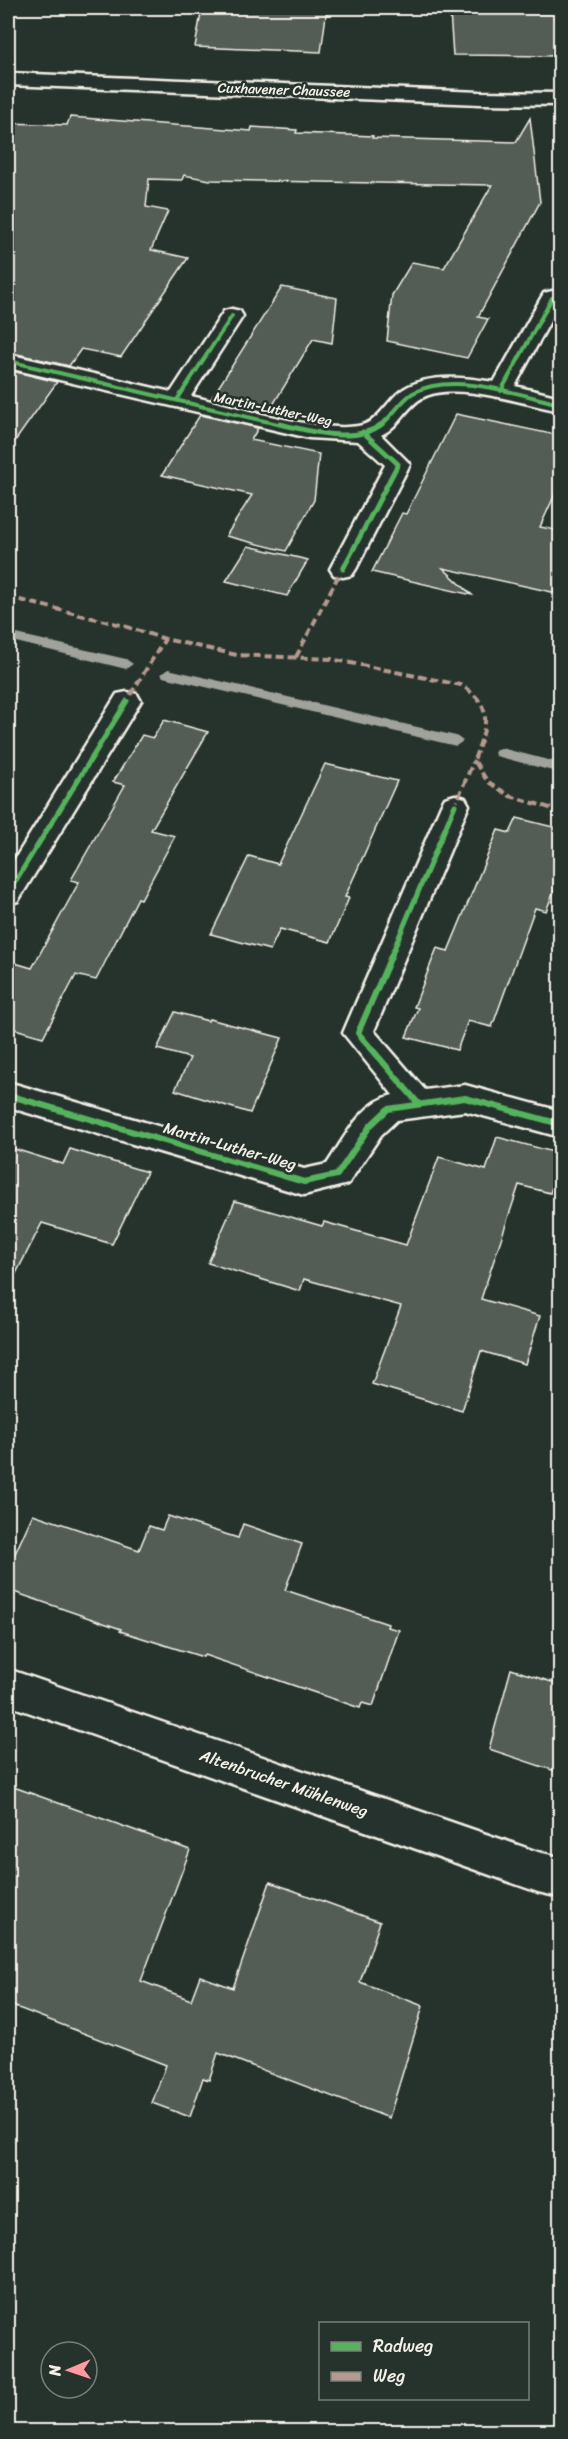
<svg xmlns="http://www.w3.org/2000/svg" width="568" height="2439" font-family="Sriracha,sans-serif">
  <style>
    .lines { fill: none; stroke-linecap: round; stroke-linejoin: round }
    .stream { fill: #9fa39b; fill-rule: evenodd }
    .building { fill: #525c55; stroke: #f4f1e8; stroke-width: 1.5 }
    .minor-casing { stroke: #f4f1e8; stroke-width: 5 }
    .minor { fill: #26332d; fill-rule: evenodd }
    .quiet { stroke: #b69a8f; stroke-width: 4; stroke-dasharray: 8 4; stroke-linecap: butt }
    .cycleway-far2-casing { stroke: #26332d; stroke-width: 6 }
    .cycleway-far1-casing { stroke: #26332d; stroke-width: 8 }
    .cycleway-casing { stroke: #26332d; stroke-width: 10 }
    .cycleway-far2 { stroke: #56b35d; stroke-width: 4 }
    .cycleway-far1 { stroke: #56b35d; stroke-width: 5 }
    .cycleway { stroke: #56b35d; stroke-width: 6 }
    .labels { text-anchor: middle; dominant-baseline: central; stroke-width: 5; stroke-linejoin: round; paint-order: stroke }
    .far-street-label { font-size: 14px; fill: #f4f1e8; stroke: #26332d }
    .street-label { font-size: 16px; fill: #f4f1e8; stroke: #26332d }
  </style>
  <rect width="100%" height="100%" fill="#26332d"/>
  <filter id="ink" filterUnits="userSpaceOnUse"><feTurbulence type="fractalNoise" baseFrequency=".0167" numOctaves="2"/><feDisplacementMap in="SourceGraphic" scale="12" xChannelSelector="R" yChannelSelector="G"/><feConvolveMatrix kernelMatrix="1 2 1 2 8 2 1 2 1" color-interpolation-filters="sRGB"/></filter>
  <g filter="url(#ink)">
    <g class="lines">
      <g class="stream">
        <path d="M8,632l118,27 7,5 -7,5 -118,-29z"/>
        <path d="M168,669l288,67 7,5 -7,5 -293,-69 -2,-3z"/>
        <path d="M501,748l59,15v10l-64,-17 -2,-3 2,-3z"/>
      </g>
    </g>
    <g class="building">
      <path d="M202,8h125l-6,44 -126,-5z"/>
      <path d="M450,12l111,1v43l-108,-1z"/>
      <path d="M70,117l181,14 1,-4 45,3 -1,3 77,3 -1,2 144,4 14,-24 10,84 -62,115 10,2 -21,39 -80,-17 5,-46 20,-33 32,6 48,-83 -282,-5 -26,-5 -2,5 -33,-1 -3,28 22,4 -17,39 37,8 -67,99 -40,-8 -12,17 -61,-14v-229l59,2z"/>
      <path d="M282,287l55,11 -5,45 -19,-4 -45,74 -57,-14z"/>
      <path d="M8,370l49,12 -49,69z"/>
      <path d="M456,414l105,22v45l-21,46 21,4v63l-118,-26 29,27 -100,-23 30,-59 4,1z"/>
      <path d="M200,415l58,13 -7,12 68,14 -5,46 -28,51 -60,-15 26,-41 -90,-20z"/>
      <path d="M248,546l60,14 -21,36 -61,-15z"/>
      <path d="M164,720l44,12 -57,98 24,6 -34,63 -3,-1 -42,82 -20,-5 -33,62 -35,-10v-66l24,7 47,-86 -8,-2 54,-95 -12,-3 29,-47 11,3z"/>
      <path d="M325,764l72,17 -52,116 4,1 -19,44 -50,-13 -10,21 -59,-16 38,-78 29,8z"/>
      <path d="M517,818l44,11v44l-15,38 -11,-3 -43,119 -24,-6 -11,29 -51,-13 12,-29 -4,-1 23,-59 11,3 50,-121 12,3z"/>
      <path d="M175,1012l33,9 1,-2 73,19 -32,75 -75,-23 15,-32 -33,-9z"/>
      <path d="M497,1137l64,17v8l-11,31 -31,-8 -38,114 59,17 -15,48 -44,-13 -19,60 -90,-27 29,-78 -97,-27 -4,12 -92,-28 27,-62 87,25 2,-4 82,23 33,-88 47,13z"/>
      <path d="M8,1147l55,17 7,-15 77,23 -35,72 -70,-21 -34,66z"/>
      <path d="M33,1514l106,36 10,-24 13,4 6,-14 70,22 5,-14 59,20 -17,46 103,34 -1,3 12,3 -26,76 -11,-3 -2,5 -156,-53 -1,2 -83,-26 1,-2 -113,-39v-21z"/>
      <path d="M511,1669l50,16v88l-72,-24z"/>
      <path d="M8,1785l182,65 -49,131 50,19 9,-24 33,12 37,-106 110,40 -20,60 63,24 -34,112 -171,-65 -9,27 -6,-2 -13,39 -38,-14 14,-38 -158,-61z"/>
    </g>
    <g class="lines">
      <g class="minor-casing">
        <g id="minor">
          <path d="M8,73l472,19 80,1v12l-80,-1 -472,-19z"/>
          <path d="M552,291l8,2v10l-45,83 45,11v14c-35,-6 -105,-31 -138,-13 -16,9 -23,29 -41,37l29,29 -54,105 -4,6 -9,2 -9,-2 -4,-6 55,-104 -27,-24 -49,-3 -301,-70v-14l163,38 53,-81 8,-2 8,2 3,5 -52,80c44,10 126,37 167,30 19,-3 26,-20 39,-32 24,-22 67,-17 97,-12l47,-84 3,-5z"/>
          <path d="M127,692l10,2 4,7 -123,200 -10,3v-34l109,-176z"/>
          <path d="M455,795l10,3 4,7 -95,226 51,59 40,-5 95,26v26l-95,-26 -68,9 -16,15 -33,49 -44,11 -296,-88v-25l296,87 23,-5c17,-25 34,-62 66,-69l-50,-62 98,-228 4,-7z"/>
          <path d="M8,1669l530,183 22,5v40l-22,-5 -530,-187z"/>
        </g>
      </g>
      <use href="#minor" class="minor"/>
      <g class="quiet">
        <path d="M8,597l113,28 44,14 72,16 94,4 130,26c35,22 25,42 13,75l13,21 23,15 50,15"/>
        <path d="M296,657l48,-92"/>
        <path d="M124,705l41,-66"/>
        <path d="M454,808l20,-48"/>
      </g>
      <g class="cycleway-far2-casing">
        <g id="cycleway-far2">
          <path d="M8,361l278,65"/>
          <path d="M501,391l51,-93"/>
          <path d="M177,400l55,-84"/>
          <path d="M380,426c13,-10 20,-25 33,-33 39,-22 107,2 147,11"/>
        </g>
      </g>
      <g class="cycleway-far1-casing">
        <g id="cycleway-far1">
          <path d="M280,424c29,7 75,21 102,0"/>
          <path d="M343,569l55,-105 -35,-32"/>
          <path d="M8,893l119,-192"/>
          <path d="M391,956l64,-151"/>
        </g>
      </g>
      <g class="cycleway-casing">
        <g id="cycleway">
          <path d="M392,954l-34,79 60,70"/>
          <path d="M8,1095l296,87 33,-7 33,-49 18,-17 77,-11 95,26"/>
        </g>
      </g>
      <use href="#cycleway-far2" class="cycleway-far2"/>
      <use href="#cycleway-far1" class="cycleway-far1"/>
      <use href="#cycleway" class="cycleway"/>
    </g>
  </g>
  <g class="labels">
    <g class="far-street-label">
      <text transform="translate(284 90) rotate(2)">Cuxhavener Chaussee</text>
      <text transform="translate(273 409) rotate(12)">Martin-Luther-Weg</text>
    </g>
    <g class="street-label">
      <text transform="translate(230 1146) rotate(16)">Martin-Luther-Weg</text>
      <text transform="translate(284 1783) rotate(19)">Altenbrucher Mühlenweg</text>
    </g>
  </g>
  <rect width="568" height="2439" fill="none" stroke="#26332d" stroke-width="30"/>
  <rect x="15" y="15" width="538" height="2409" fill="none" stroke="#f4f1e8" stroke-width="2" filter="url(#ink)"/>
  <rect x="319" y="2322" width="210" height="78" fill="#26332d" stroke="#787f78" stroke-width="1.5"/>
  <rect x="331" y="2342" width="30" height="9" fill="#56b35d" stroke="#787f78" stroke-width="1.5"/>
  <text x="373" y="2352" font-size="18" fill="#f4f1e8">Radweg</text>
  <rect x="331" y="2372" width="30" height="9" fill="#b69a8f" stroke="#787f78" stroke-width="1.5"/>
  <text x="373" y="2382" font-size="18" fill="#f4f1e8">Weg</text>
  <g transform="translate(69 2370) rotate(268)"><circle r="28" fill="#26332d" stroke="#787f78" stroke-width="1.5"/>
  <path d="M0-4.5L10 22L0 15L-10 22Z" fill="#ff9aa2"/>
  <text y="-9" font-size="16" font-weight="bold" text-anchor="middle" fill="#f4f1e8">N</text>
  </g>
</svg>
